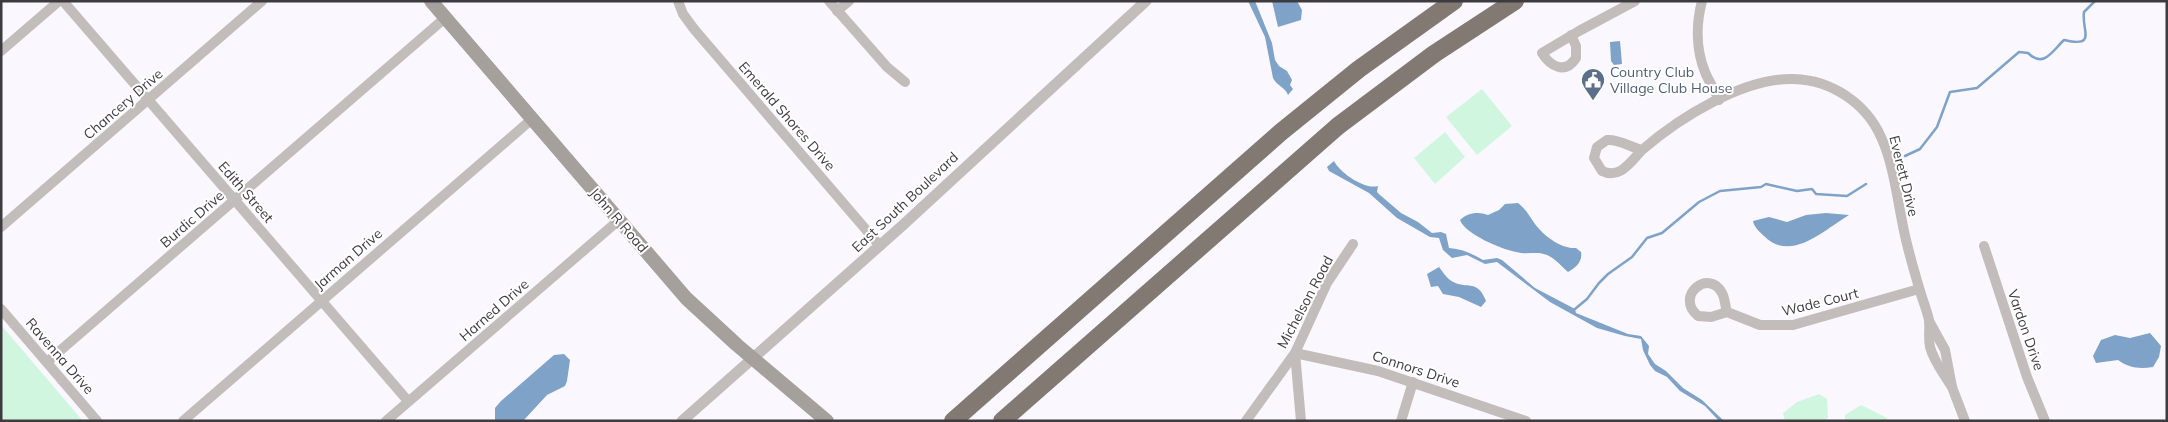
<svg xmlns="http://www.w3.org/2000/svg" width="2168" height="422" font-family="Mulish,sans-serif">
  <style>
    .green { fill: #d1f6e0 }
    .water { fill: #7fa2c9 }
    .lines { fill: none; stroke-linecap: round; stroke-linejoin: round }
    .stream { stroke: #7fa2c9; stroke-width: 2.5 }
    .minor { stroke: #c2bdba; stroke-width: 10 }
    .tertiary { stroke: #c2bdba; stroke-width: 11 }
    .secondary { stroke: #a6a09c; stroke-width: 14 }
    .motorway { stroke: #827973; stroke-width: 18 }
    .labels { text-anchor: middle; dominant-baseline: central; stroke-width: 4; stroke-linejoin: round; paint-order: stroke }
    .service-label { font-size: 14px; fill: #4e5e75; stroke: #fff; text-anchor: start }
    .street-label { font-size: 14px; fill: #3d3b3f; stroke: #fff }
  </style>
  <rect width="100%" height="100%" fill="#faf8fe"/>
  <g class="green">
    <path d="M1482,89l30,37 -35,29 -31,-38z"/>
    <path d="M1445,132l20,25 -30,27 -21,-26z"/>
    <path d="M1,325l82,96h-82z"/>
    <path d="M1819,394l8,5 1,18 -3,4h-40l-2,-8 14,-11z"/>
    <path d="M1861,405l26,13 1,3h-43v-6z"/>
  </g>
  <g class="water">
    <path d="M1248,1h7l17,42 3,17 4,6 8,5 5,9 -2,5 3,4 -5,6c-3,-8 -11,-9 -15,-17l-8,-41z"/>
    <path d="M1272,1h25l5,9 -1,10 -23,7z"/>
    <path d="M1620,41l2,23 -8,1 -3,-4 -1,-19z"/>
    <path d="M1334,161c6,12 31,29 44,25l-1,6 3,3 21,18 17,9 14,11 9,-1 5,2 3,14c13,1 22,5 34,12l14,-2 5,2 33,28 40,21 1,4 52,21 13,2 8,10 -1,8 7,10 11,7 17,17 19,12 22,21h-5l-14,-15 -25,-15 -13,-14 -12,-6 -5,-6 -7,-15 -2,-11 -16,-3 -28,-8 -47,-26 -53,-40 -12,2 -18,-9 -15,3 -9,-8 -4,-12 -9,-1 -33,-19 -28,-25 -40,-22 -2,-4z"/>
    <path d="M1518,203c8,6 11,13 17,21 9,12 26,25 41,24l5,4c2,9 -5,16 -13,20 -6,-5 -13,-14 -21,-17 -11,-4 -20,0 -31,-3 -15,-3 -51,-18 -56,-32 7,-7 18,-9 28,-5l11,-5 6,-6z"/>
    <path d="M1826,213l23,2c-25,15 -58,48 -85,21 -5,-5 -10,-9 -11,-15l16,-4 18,5 19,-7z"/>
    <path d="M1439,267c3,4 7,10 11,13 15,11 27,-3 36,21l-5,6 -22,-10 -16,-3 -5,-8 -7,1 -4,-13z"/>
    <path d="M2150,333l11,13 -2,11 -6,10c-14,2 -24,1 -35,-7l-22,3 -3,-7 8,-16 14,-5 15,3z"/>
    <path d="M564,354l6,6 -3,21 -2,5 -18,9 -24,26h-28v-13l6,-7 53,-46z"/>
  </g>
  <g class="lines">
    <g class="stream">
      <path d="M1905,156l15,-7 17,-22 13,-35 27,-4 42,-36 9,1c16,16 25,-3 36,-13 34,8 17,-10 20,-28l11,-11"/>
      <path d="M1575,309l12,-10 12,-16 9,-9 24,-17 15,-19 15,-5 37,-31 21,-11 41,-4 5,-3 31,7 15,-2 4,5 31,2 19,-12"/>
    </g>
    <g class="minor">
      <path d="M63,1l345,400"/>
      <path d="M678,1l5,13 11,15 186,217"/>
      <path d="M829,1l58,66 18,15"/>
      <path d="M1702,1c-6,23 -6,49 3,71 4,10 10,18 14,28"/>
      <path d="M837,11l12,-10"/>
      <path d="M1571,35l5,11v12c-11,17 -26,8 -34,-5l37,-22 56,-30"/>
      <path d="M1,51l58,-50"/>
      <path d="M1642,150c-11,11 -22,30 -40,21l-8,-13 3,-11 10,-7c12,-1 23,7 35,10 37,-32 102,-73 152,-71 37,1 72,24 87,58 14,30 17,70 25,103 4,17 9,34 14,51 3,10 7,20 9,29 1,9 -1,18 1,27 4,15 14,27 22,40"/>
      <path d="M1,227l261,-226"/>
      <path d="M1984,246l43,131 18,44"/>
      <path d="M1,309l96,112"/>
      <path d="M1727,312l-16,5 -13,-1c-24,-20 11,-48 24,-23 3,5 3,13 5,19l33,13h33l126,-36"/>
      <path d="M1929,321l16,29 7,37 13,34"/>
      <path d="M47,362l398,-344"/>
      <path d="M183,421l349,-302"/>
      <path d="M386,421l233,-201"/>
      <path d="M1246,421l49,-68 32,-70 26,-39"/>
      <path d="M1301,421l-6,-68 83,18 148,50"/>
      <path d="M1401,421l12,-39"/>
    </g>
    <path class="tertiary" d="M682,421l221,-196 243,-224"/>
    <path class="secondary" d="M431,1l255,297 51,47 90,76"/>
    <g class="motorway">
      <path d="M953,421l328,-289 78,-63 95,-68"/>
      <path d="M1002,421l336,-295 96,-72 81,-53"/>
    </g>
  </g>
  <defs>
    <g id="civic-pin" transform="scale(1.25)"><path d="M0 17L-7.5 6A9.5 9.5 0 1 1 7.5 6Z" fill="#5c6f8a" stroke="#fff"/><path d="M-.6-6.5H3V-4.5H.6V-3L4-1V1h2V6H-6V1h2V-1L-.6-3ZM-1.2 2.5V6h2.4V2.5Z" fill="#fff"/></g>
  </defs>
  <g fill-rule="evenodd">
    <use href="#civic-pin" x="1593" y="80"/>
  </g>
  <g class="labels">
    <g class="service-label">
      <text x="1610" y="72">Country Club<tspan x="1610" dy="16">Village Club House</tspan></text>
    </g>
    <g class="street-label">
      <text transform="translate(123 104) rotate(-41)">Chancery Drive</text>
      <text transform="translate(787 116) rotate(49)">Emerald Shores Drive</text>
      <text transform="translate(1904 176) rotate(76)">Everett Drive</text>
      <text transform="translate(246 192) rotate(49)">Edith Street</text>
      <text transform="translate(905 202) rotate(-43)">East South Boulevard</text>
      <text transform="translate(192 219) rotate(-41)">Burdic Drive</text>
      <text transform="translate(619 220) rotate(49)">John R Road</text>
      <text transform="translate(348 259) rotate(-41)">Jarman Drive</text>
      <text transform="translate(1305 302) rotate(-62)">Michelson Road</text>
      <text transform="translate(1820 302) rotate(-14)">Wade Court</text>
      <text transform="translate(494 310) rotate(-41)">Harned Drive</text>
      <text transform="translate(2026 330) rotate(71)">Vardon Drive</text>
      <text transform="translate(60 356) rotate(49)">Ravenna Drive</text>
      <text transform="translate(1416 369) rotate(18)">Connors Drive</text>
    </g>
  </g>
  <rect width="2168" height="422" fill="none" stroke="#3d3b3f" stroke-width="5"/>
</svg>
